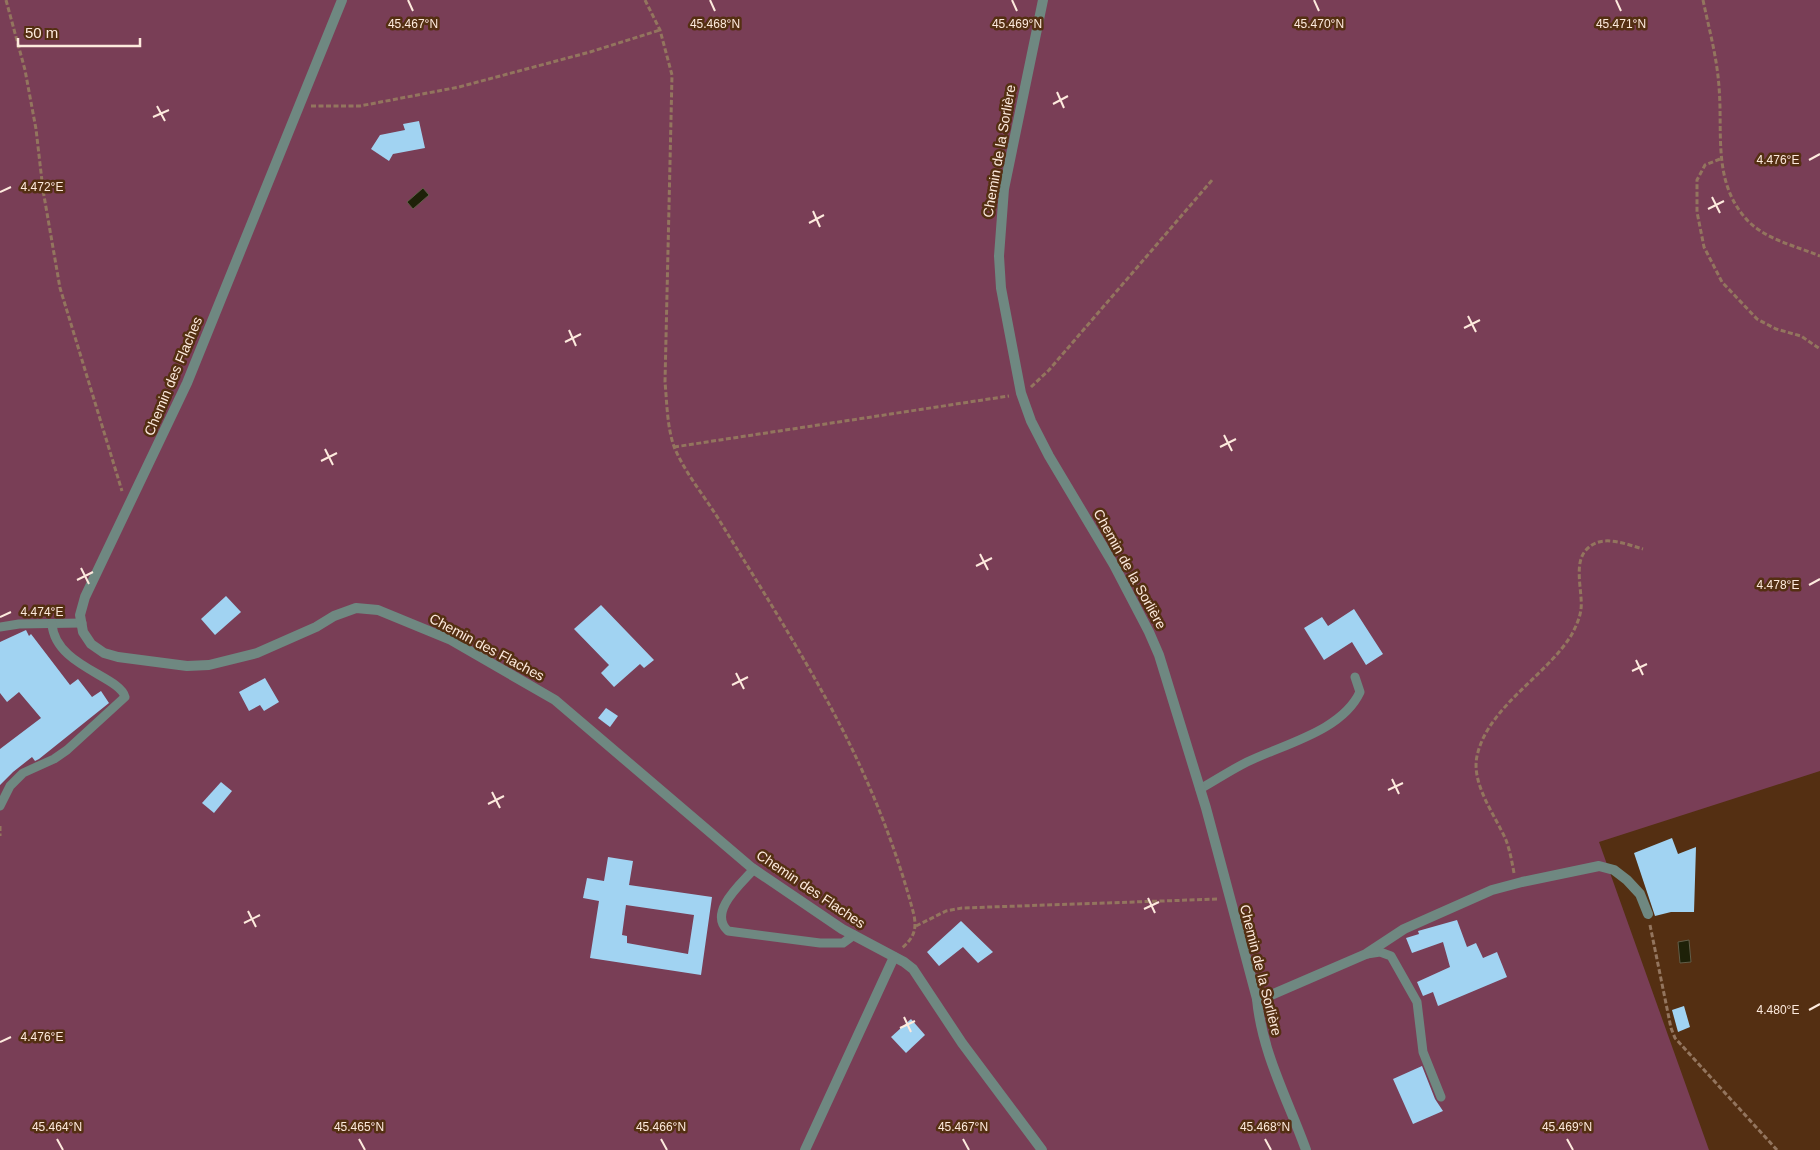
<svg xmlns="http://www.w3.org/2000/svg" width="1820" height="1150" font-family="Arial,sans-serif">
  <style>
    .green { fill: #793e56 }
    .water { fill: #1e2108; stroke: #615d48 }
    .building { fill: #a1d3f2; fill-rule: evenodd }
    .lines { fill: none; stroke-linecap: round; stroke-linejoin: round }
    .path { stroke: #93755e; stroke-width: 3; stroke-dasharray: 5 2.5; stroke-linecap: butt }
    .service { stroke: #6f8881; stroke-width: 9 }
    .minor { stroke: #6f8881; stroke-width: 10 }
    .ticks { fill: none; stroke: #fdeadd; stroke-width: 2 }
    .labels { text-anchor: middle; dominant-baseline: central; stroke-width: 5; stroke-linejoin: round; paint-order: stroke }
    .street-label { font-size: 14px; fill: #fdeadd; stroke: #542f12 }
    .ticks-label { font-size: 12px; text-anchor: middle; fill: #fdeadd; stroke: #542f12; stroke-width: 5; stroke-linejoin: round; paint-order: stroke }
  </style>
  <rect width="100%" height="100%" fill="#542f12"/>
  <path class="green" d="M0,0h1820v771l-221,71 110,308h-1709z"/>
  <g class="water">
    <path d="M423,188l6,7 -16,14 -6,-7z"/>
    <path d="M1689,940l2,22 -11,1 -2,-21z"/>
  </g>
  <g class="building">
    <path d="M419,121l6,27 -32,6 -4,7 -18,-12 9,-14 25,-5 -2,-6z"/>
    <path d="M226,596l15,16 -26,23 -14,-16z"/>
    <path d="M601,605l53,55 -10,8 -4,-4 -26,23 -13,-14 8,-8 -35,-36z"/>
    <path d="M1354,609l29,45 -17,11 -14,-23 -28,18 -20,-32 18,-11 6,9z"/>
    <path d="M26,630l3,6 2,-2 39,51 8,-6 14,18 9,-6 8,12 -70,56 -4,2 -3,-4 -19,15 -13,13v-36l41,-31 -22,-26 -12,10 -7,-9v-51z"/>
    <path d="M265,678l14,24 -15,9 -4,-6 -11,6 -10,-19z"/>
    <path d="M606,708l12,8 -8,11 -12,-9z"/>
    <path d="M221,782l11,9 -18,22 -12,-10z"/>
    <path d="M1672,838l6,16 18,-7 -2,65h-23l-16,4 -21,-63z"/>
    <path d="M608,857l25,4 -4,24 83,12 -11,78 -111,-17 9,-57 -16,-3 4,-20 17,3zM626,905l68,10 -6,39 -61,-11v-7l-5,-1z"/>
    <path d="M1457,920l10,27 9,-4 7,15 14,-6 10,25 -69,29 -5,-14 -10,4 -6,-14 33,-15 -7,-25 -31,11 -6,-15 13,-4 -1,-3z"/>
    <path d="M961,921l32,31 -15,11 -15,-16 -24,19 -12,-14z"/>
    <path d="M1684,1006l6,21 -12,5 -6,-22z"/>
    <path d="M911,1019l14,16 -19,18 -15,-16z"/>
    <path d="M1422,1066l13,33 8,12 -30,13 -20,-45z"/>
  </g>
  <g class="lines">
    <g class="path">
      <path d="M6,0l19,70 11,59 7,61 17,98 62,203"/>
      <path d="M645,0l15,30 12,45 -7,307c2,21 2,47 10,67 12,27 31,49 46,74 35,57 71,114 103,172 39,70 70,144 90,220 3,16 -1,23 -12,33"/>
      <path d="M1703,0c6,29 14,57 16,87 4,47 -7,96 29,134 19,19 48,25 72,35"/>
      <path d="M311,106h49l99,-19 131,-35 70,-22"/>
      <path d="M1720,159l-15,6 -8,15v32l7,35 18,35 35,37 19,10 25,7 19,13"/>
      <path d="M1031,387l18,-17 164,-191"/>
      <path d="M674,447l335,-51"/>
      <path d="M0,826v10"/>
      <path d="M1514,873c-2,-11 -4,-22 -8,-33 -11,-25 -35,-56 -29,-84 11,-50 70,-80 95,-122 4,-8 8,-16 9,-25 2,-16 -8,-45 5,-59 15,-17 39,-6 57,-1"/>
      <path d="M1650,925l21,103 4,10 102,112"/>
      <path d="M916,926l30,-15 16,-3 257,-9"/>
    </g>
    <g class="service">
      <path d="M0,627l19,-3 63,-1"/>
      <path d="M1200,789c16,-9 31,-19 47,-27 37,-18 95,-31 113,-70l-5,-15"/>
      <path d="M0,806l10,-20 13,-13 31,-14 13,-9 58,-53c-5,-21 -70,-31 -73,-73"/>
      <path d="M754,869c-12,14 -47,43 -26,62l92,12h23l11,-8"/>
      <path d="M1367,954l13,-2 11,4 26,46 6,50 18,45"/>
    </g>
    <g class="minor">
      <path d="M342,0l-155,383 -102,214 -5,18 3,17 8,12 13,9 14,4 69,9 22,-1 48,-12 59,-26 18,-11 22,-8 22,2 73,30 104,60 197,168 90,61 62,33 9,7 49,74 80,107"/>
      <path d="M1043,0l-39,189 -5,67 2,32 20,105 10,28 18,35 65,109 35,67 10,23 47,153 51,191c5,54 31,101 49,151"/>
      <path d="M1257,999l12,-3 97,-42 38,-25 88,-39 30,-8 77,-16 15,4 13,10 13,14 8,20"/>
      <path d="M805,1150l89,-193"/>
    </g>
  </g>
  <path class="ticks" d="M408,0l5,11M710,0l5,11M1012,0l5,11M1314,0l5,11M1616,0l5,11M1057,92l7,16M1053,104l15,-8M157,106l8,15M153,117l16,-7M1809,160l11,-6M0,192l11,-5M1712,197l8,16M1708,209l16,-8M813,211l7,16M809,223l15,-8M1468,316l8,16M1464,328l16,-8M569,330l7,16M565,342l16,-8M1224,435l8,16M1220,447l16,-8M325,449l8,16M321,461l16,-8M980,554l8,16M976,566l16,-8M81,568l8,16M77,580l16,-8M1809,585l11,-6M0,617l11,-5M1636,660l7,15M1632,671l15,-7M736,673l8,16M732,685l16,-8M1392,779l7,15M1388,790l15,-7M492,792l8,16M488,804l16,-8M1148,898l7,15M1144,909l15,-7M248,911l8,16M244,923l16,-8M1809,1010l11,-6M904,1017l7,15M900,1028l15,-7M0,1042l11,-5M57,1139l6,11M359,1139l6,11M661,1139l6,11M963,1139l6,11M1265,1139l6,11M1567,1139l6,11"/>
  <g class="labels">
    <g class="street-label">
      <text transform="translate(999 151) rotate(-80)">Chemin de la Sorlière</text>
      <text transform="translate(173 376) rotate(-67)">Chemin des Flaches</text>
      <text transform="translate(1130 569) rotate(61)">Chemin de la Sorlière</text>
      <text transform="translate(487 647) rotate(28)">Chemin des Flaches</text>
      <text transform="translate(811 889) rotate(34)">Chemin des Flaches</text>
      <text transform="translate(1261 970) rotate(76)">Chemin de la Sorlière</text>
    </g>
  </g>
  <g class="ticks-label">
    <text x="413" y="28">45.467°N</text>
    <text x="715" y="28">45.468°N</text>
    <text x="1017" y="28">45.469°N</text>
    <text x="1319" y="28">45.470°N</text>
    <text x="1621" y="28">45.471°N</text>
    <text x="1778" y="164">4.476°E</text>
    <text x="42" y="191">4.472°E</text>
    <text x="1778" y="589">4.478°E</text>
    <text x="42" y="616">4.474°E</text>
    <text x="1778" y="1014">4.480°E</text>
    <text x="42" y="1041">4.476°E</text>
    <text x="57" y="1131">45.464°N</text>
    <text x="359" y="1131">45.465°N</text>
    <text x="661" y="1131">45.466°N</text>
    <text x="963" y="1131">45.467°N</text>
    <text x="1265" y="1131">45.468°N</text>
    <text x="1567" y="1131">45.469°N</text>
  </g>
  <path d="M18 38v8h122v-8" fill="none" stroke="#fdeadd" stroke-width="2.5"/>
  <text x="25" y="38" font-size="15" fill="#fdeadd" stroke="#542f12" stroke-width="4" paint-order="stroke">50 m</text>
</svg>
